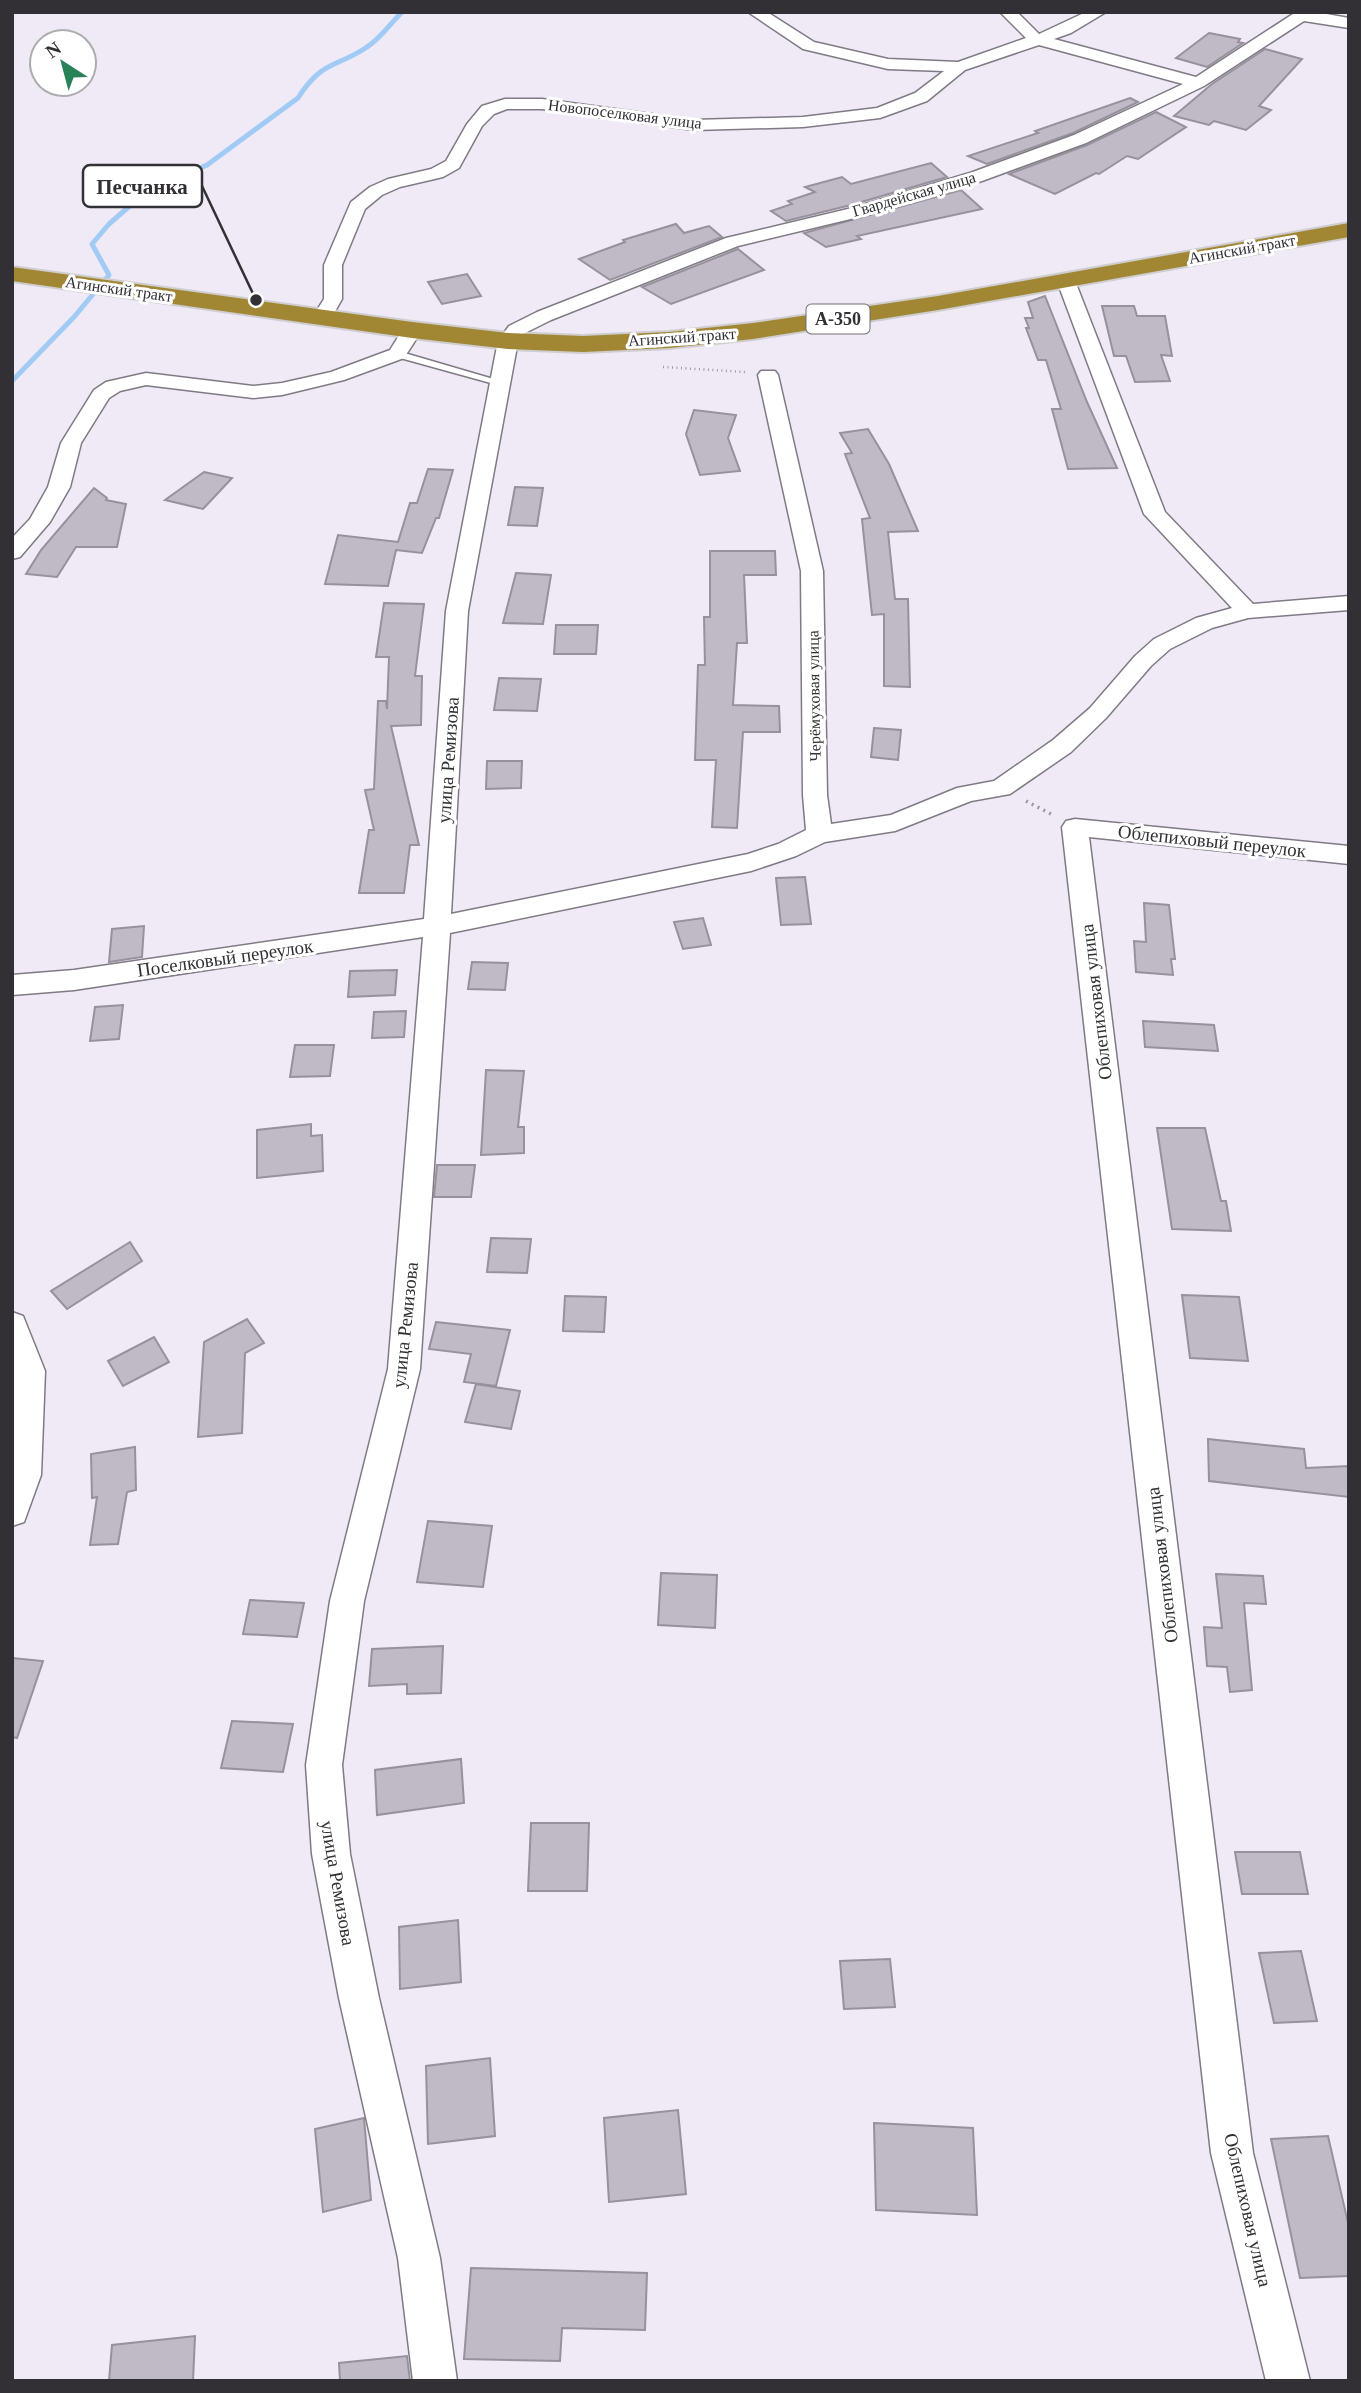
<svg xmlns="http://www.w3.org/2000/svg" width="1361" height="2393" font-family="Georgia,serif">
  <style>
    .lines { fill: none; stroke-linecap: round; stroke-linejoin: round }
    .stream { stroke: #a1cbf4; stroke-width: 5 }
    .building { fill: #c0bac6; stroke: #97919c; stroke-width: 2 }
    .lane-casing { stroke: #807a85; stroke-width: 3 }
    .street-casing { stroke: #807a85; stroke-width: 3 }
    .highway-casing { stroke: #cecdcf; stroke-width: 4 }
    .path-far1 { stroke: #9d98a1; stroke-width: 2.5; stroke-dasharray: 1 3.5; stroke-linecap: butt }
    .path { stroke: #9d98a1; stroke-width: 3.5; stroke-dasharray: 2 4.5; stroke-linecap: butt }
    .lane { fill: #fff; fill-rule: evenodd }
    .street { fill: #fff; fill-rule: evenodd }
    .highway { fill: #a18734; fill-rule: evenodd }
    .labels { text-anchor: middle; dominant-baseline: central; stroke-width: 6; stroke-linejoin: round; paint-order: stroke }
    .far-street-label { font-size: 16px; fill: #333035; stroke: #fff }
    .shield { fill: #fff; stroke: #706e72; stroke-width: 2 }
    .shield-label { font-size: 18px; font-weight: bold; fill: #333035 }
    .street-label { font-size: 19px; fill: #333035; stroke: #fff }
    .leader { fill: none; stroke: #333035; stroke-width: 2.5 }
    .callout-dot { fill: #333035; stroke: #fff; stroke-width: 2.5 }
    .callout { fill: #fff; stroke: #333035; stroke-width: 2.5 }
    .callout-label { font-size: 21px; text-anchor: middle; font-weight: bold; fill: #333035 }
  </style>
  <rect width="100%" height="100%" fill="#f0e9f6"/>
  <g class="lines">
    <path class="stream" d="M12,381l62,-64 35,-42 -17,-31 17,-20 38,-33 60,-26 91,-67c24,-38 38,-30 69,-51 13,-8 24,-24 35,-35"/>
  </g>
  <g class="building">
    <path d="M1209,33l31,6 -2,3 5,1 -36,24 -31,-9z"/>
    <path d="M1265,49l37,10 -43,47 12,4 -25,20 -32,-9 -5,4 -35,-9 38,-32z"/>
    <path d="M1130,98l8,4 -65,31 -86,31 -19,-8 70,-23 -3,-2z"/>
    <path d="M1156,112l30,15 -48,32 -11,-3 -28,18 -3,-1 -41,21 -46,-20 78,-29z"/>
    <path d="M931,163l16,14 -96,28 -65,16 -15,-10 21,-7 -4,-3 27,-9 -10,-5 37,-10 9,7z"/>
    <path d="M961,190l21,19 -125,27 4,3 -35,8 -22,-14z"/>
    <path d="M676,224l8,9 25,-7 13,11 -112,43 -31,-21 46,-17 -2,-2z"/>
    <path d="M738,249l26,21 -93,34 -29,-17z"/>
    <path d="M467,274l14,22 -39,8 -14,-22z"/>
    <path d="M1045,296l42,106 30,66 -49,1 -16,-60h9l-15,-49h-8l-12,-32h3l-4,-10h8l-5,-16z"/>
    <path d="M1102,306h32l3,10h28l7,40 -11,-1 9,26 -35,1 -9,-26h-12z"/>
    <path d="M694,410l42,5 -8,23 12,33 -40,4 -14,-41z"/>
    <path d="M868,429l21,35 29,67 -30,1 7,67h13l2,88 -26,-1v-72l-12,1 -10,-96 8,-1 -25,-64 7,-1 -12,-20z"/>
    <path d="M428,469l25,1 -14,48h-3l-14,35 -26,-3 -8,36 -63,-2 13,-49 60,7 12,-39h7z"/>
    <path d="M204,472l28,6 -29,31 -38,-9z"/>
    <path d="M515,487l28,1 -6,38 -29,-1z"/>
    <path d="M94,488l13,10 -1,2 20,4 -9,43h-41l-19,30 -31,-3 15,-24z"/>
    <path d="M710,551h65l1,24h-32l3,68h-10l-4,62 46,1 1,26h-37l-6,96 -25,-1 4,-67h-21l3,-95h7l-1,-48h6z"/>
    <path d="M516,573l35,2 -8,49 -40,-1z"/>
    <path d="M384,603l40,1 -9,72h7l-1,49 -30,1 28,119h-9l-6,48h-45l10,-63h5l-9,-40 9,-1 4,-88h8l1,8 2,-52h-13z"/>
    <path d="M556,625h42l-2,29h-42z"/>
    <path d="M499,678l42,1 -4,32 -43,-1z"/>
    <path d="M874,728l27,2 -3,30 -27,-3z"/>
    <path d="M487,761h35l-1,27 -35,1z"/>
    <path d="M805,877l6,47 -30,1 -5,-47z"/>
    <path d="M1144,903l25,2 6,54h-4l2,16 -37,-3 -2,-31 12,1z"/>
    <path d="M703,918l8,27 -28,4 -9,-27z"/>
    <path d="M144,926l-2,31 -33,5 3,-33z"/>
    <path d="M472,962l36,1 -3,27 -37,-1z"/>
    <path d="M397,970l-2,25 -47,2 2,-26z"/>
    <path d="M123,1005l-4,34 -29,2 5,-34z"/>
    <path d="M406,1011l-2,26 -32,1 2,-26z"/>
    <path d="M1143,1021l71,4 4,26 -73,-4z"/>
    <path d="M295,1045h39l-4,31 -40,1z"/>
    <path d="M486,1070l38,1 -6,56h6v26l-43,2z"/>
    <path d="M311,1124v12l11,-1 1,36 -66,7v-48z"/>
    <path d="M1157,1128h48l16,73h5l5,30 -59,-2z"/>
    <path d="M437,1165h38l-4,32h-37z"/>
    <path d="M491,1238l40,1 -4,34 -40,-1z"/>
    <path d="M130,1242l12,19 -75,48 -16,-18z"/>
    <path d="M1182,1295l57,2 9,64 -58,-3z"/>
    <path d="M565,1296l41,1 -2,35 -41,-1z"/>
    <path d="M247,1319l17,24 -19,10 -3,80 -44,4 6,-95z"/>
    <path d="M436,1322l74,8 -14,56 -32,-4 7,-28 -42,-5z"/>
    <path d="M154,1337l15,25 -46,24 -15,-25z"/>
    <path d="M476,1384l44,7 -9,38 -46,-7z"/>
    <path d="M1208,1439l96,10 2,19 43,-2v31l-140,-16z"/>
    <path d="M135,1447l1,43 -9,2 -9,52 -28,1 7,-48 -5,1 -1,-44z"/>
    <path d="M428,1521l64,5 -9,61 -66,-5z"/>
    <path d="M661,1573l56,2 -2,53 -57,-3z"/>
    <path d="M1216,1574l47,2 3,28 -22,-1 8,87 -22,2 -3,-25 -20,-1 -3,-39 18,1z"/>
    <path d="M250,1600l54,3 -7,34 -54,-3z"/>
    <path d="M443,1646l-2,47 -34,1v-10l-38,2 3,-37z"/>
    <path d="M12,1658l31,3 -26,77 -5,-1z"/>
    <path d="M232,1721l61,3 -10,48 -62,-4z"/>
    <path d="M461,1759l3,44 -87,12 -2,-45z"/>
    <path d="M531,1823h58l-2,68h-59z"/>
    <path d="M1235,1852h65l8,42h-66z"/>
    <path d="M458,1920l3,62 -61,7 -1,-62z"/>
    <path d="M1301,1951l16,70 -43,2 -15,-70z"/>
    <path d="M890,1959l5,48 -51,2 -4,-48z"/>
    <path d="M490,2058l5,78 -67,8 -2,-78z"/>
    <path d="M678,2110l8,84 -77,8 -5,-84z"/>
    <path d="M364,2118l7,82 -48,12 -8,-83z"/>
    <path d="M874,2123l99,5 4,87 -101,-5z"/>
    <path d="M1328,2136l21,91v49l-49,2 -29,-139z"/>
    <path d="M471,2268l176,5 -2,57 -83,-2 -2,33 -96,-2z"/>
    <path d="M195,2336l-2,45h-84l3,-36z"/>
    <path d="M407,2356l3,25h-70l-1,-18z"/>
  </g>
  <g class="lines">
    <g class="lane-casing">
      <path id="lane" d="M393,352h8l106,31 -9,2 -105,-29z"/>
    </g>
    <g class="street-casing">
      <g id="street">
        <path d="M748,12h19l47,30 74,17 70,3 68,-24 -26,-26h17l22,22 47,-22h20l-35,21 -17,6 142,38 100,-65h19l34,6v10l-45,-7 -100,65 -118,57 -104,38 -119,35 -125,30 -187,74 -28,14 -5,7 -50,270 -17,303 297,-60 30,-10 28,-14 -3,-35 -2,-224 -43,-196 3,-4h14l3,4 45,196 4,224 4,29 60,-9 66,-27 37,-7 59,-41 37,-32 45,-52 19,-17 42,-21 36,-10 -88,-94 -87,-233 2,-4 7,-2 9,6 90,231 88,92 96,-8v14l-101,8 -36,10 -42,21 -19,17 -45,52 -35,34 -61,42 -39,7 -76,30 -70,11 -29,14 -45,15 -301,62 -30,436 -56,232 -22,164 8,89 29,144 61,260 17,123h-44l-15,-123 -59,-260 -27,-144 -6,-89 24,-164 58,-232 35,-432 -349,53 -62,5v-20l62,-5 350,-51 22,-308 52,-270 11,-15 28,-14 189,-74 126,-30 118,-35 104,-38 109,-51 -144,-39 -74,25 -38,31 -47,17 -77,9 -109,3 -152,-21h-35l-13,5 -12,12 -23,42 -16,9 -43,10 -18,8 -17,14 -23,56v34l-13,23h-14l-3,-4 12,-19v-34l27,-63 19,-15 18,-8 43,-10 15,-8 21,-37 15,-18 23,-7h37l152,21 109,-3 74,-9 38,-15 29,-22 -56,-2 -85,-20z"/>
        <path d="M412,324l10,6 -18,28 -60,22 -62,15 -29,3 -107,-13 -26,6 -11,7 -28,45 -11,44 -20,35 -30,35 -8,2v-21l18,-19 18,-32 13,-44 33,-53 12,-8 40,-9 107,13 29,-3 49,-11 59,-22 15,-24z"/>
        <path d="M1075,819l274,27v18l-260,-27 164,1316 57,228h-44l-55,-228 -149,-1326 4,-6z"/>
        <path d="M12,1312l11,4 22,55 -4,104 -17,47 -12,4z"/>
      </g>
    </g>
    <g class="highway-casing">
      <path id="highway" d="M1349,223v14l-411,73 -185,29 -84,9 -86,4 -75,-3 -96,-11 -400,-57v-14l400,55 96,11 75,3 86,-4 84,-9 185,-27z"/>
    </g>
    <path class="path-far1" d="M663,367l82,5"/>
    <path class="path" d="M1026,801l27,14"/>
    <use href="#lane" class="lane"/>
    <use href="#street" class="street"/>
    <use href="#highway" class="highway"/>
  </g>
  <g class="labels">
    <g class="far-street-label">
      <text transform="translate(625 114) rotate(7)">Новопоселковая улица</text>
      <text transform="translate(914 194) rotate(-16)">Гвардейская улица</text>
      <text transform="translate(1242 249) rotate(-10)">Агинский тракт</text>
      <text transform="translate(119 289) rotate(8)">Агинский тракт</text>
      <text transform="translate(682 337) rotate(-4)">Агинский тракт</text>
      <text transform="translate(814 696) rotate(-91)">Черёмуховая улица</text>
    </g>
    <rect class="shield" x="806.5" y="304.5" width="63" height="29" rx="5"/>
    <g class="shield-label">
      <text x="838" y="319">А-350</text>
    </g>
    <g class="street-label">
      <text transform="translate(448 760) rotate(-86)">улица Ремизова</text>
      <text transform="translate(1212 841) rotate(6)">Облепиховый переулок</text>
      <text transform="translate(225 958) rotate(-8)">Поселковый переулок</text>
      <text transform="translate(1096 1002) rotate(-97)">Облепиховая улица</text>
      <text transform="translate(405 1325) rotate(-84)">улица Ремизова</text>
      <text transform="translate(1162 1565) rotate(-97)">Облепиховая улица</text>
      <text transform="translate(338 1883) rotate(80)">улица Ремизова</text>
      <text transform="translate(1248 2210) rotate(77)">Облепиховая улица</text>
    </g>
  </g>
  <path class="leader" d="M256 300L202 186"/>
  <circle class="callout-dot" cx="256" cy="300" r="7"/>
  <rect class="callout" x="83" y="165" width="119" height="42" rx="7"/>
  <g class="callout-label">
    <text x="142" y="194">Песчанка</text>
  </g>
  <rect width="1361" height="2393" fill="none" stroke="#333035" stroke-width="28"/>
  <g transform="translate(63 63) rotate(324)"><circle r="33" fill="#ffffff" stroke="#adacae" stroke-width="2"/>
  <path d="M0-5L12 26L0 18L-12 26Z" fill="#288257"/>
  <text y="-10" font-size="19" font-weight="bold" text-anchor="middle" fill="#333035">N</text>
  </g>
</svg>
